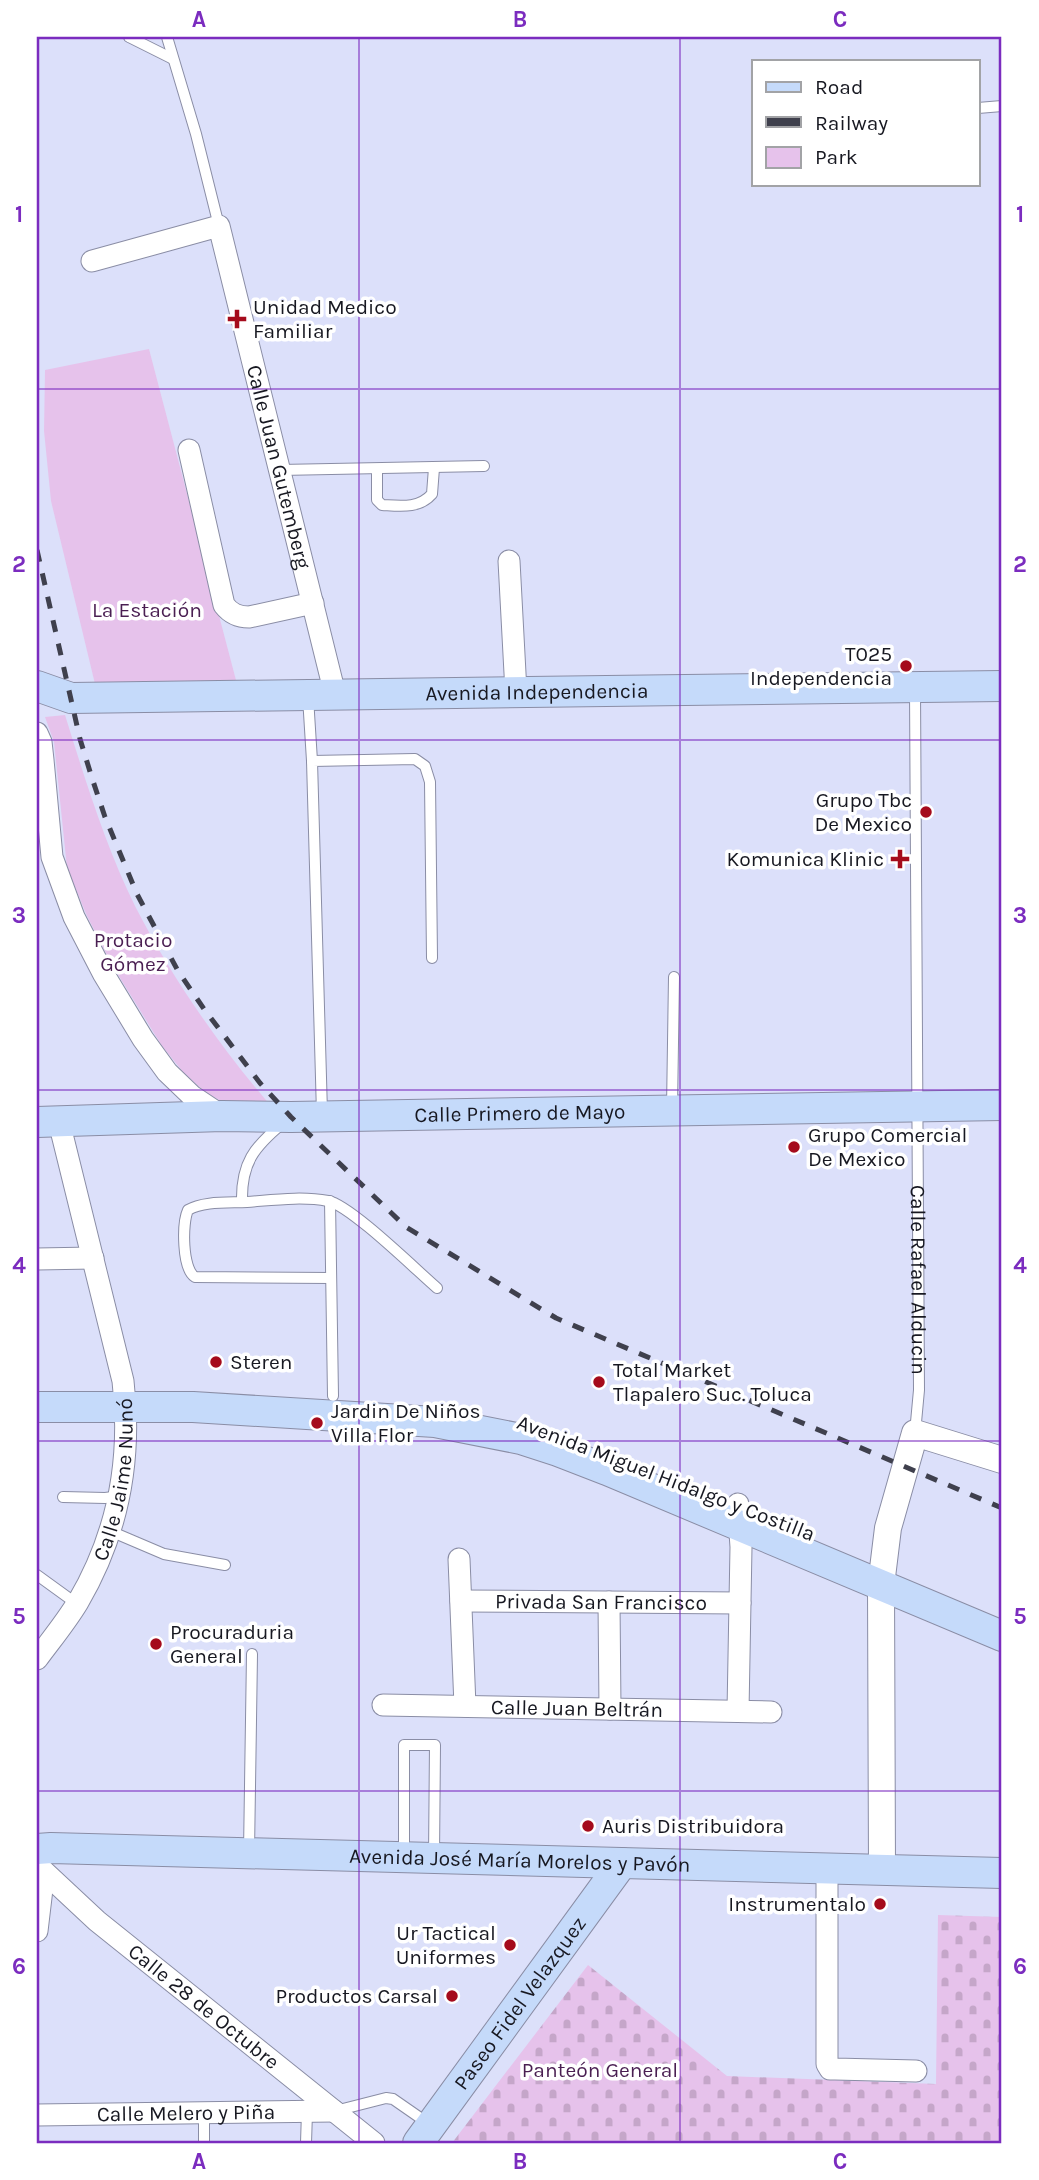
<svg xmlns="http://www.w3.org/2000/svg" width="1039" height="2180" font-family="Karla,sans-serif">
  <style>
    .cemetery { fill: url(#cemetery-stones) }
    .park { fill: #e6c2eb }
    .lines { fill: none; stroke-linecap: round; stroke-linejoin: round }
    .service-casing { stroke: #8a8da5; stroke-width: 12 }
    .minor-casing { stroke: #8a8da5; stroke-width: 23 }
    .tertiary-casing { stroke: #8a8da5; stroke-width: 28 }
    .secondary-casing { stroke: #8a8da5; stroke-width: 32 }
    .service { stroke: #fff; stroke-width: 10 }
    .minor { stroke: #fff; stroke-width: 21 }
    .tertiary { stroke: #fff; stroke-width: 26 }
    .secondary { stroke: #c5dafa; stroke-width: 30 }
    .rail { stroke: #3f404d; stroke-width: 5; stroke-dasharray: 12 12; stroke-linecap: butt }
    .grid { fill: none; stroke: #7b2cbf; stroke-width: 2; stroke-opacity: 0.55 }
    .poi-dot { fill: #a50b1c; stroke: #fff; stroke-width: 2.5 }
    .labels { text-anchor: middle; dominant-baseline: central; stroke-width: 7; stroke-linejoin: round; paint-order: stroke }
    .poi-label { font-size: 21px; fill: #171821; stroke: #fff; text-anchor: start }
    .street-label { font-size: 21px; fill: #171821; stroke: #fff }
    .park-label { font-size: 21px; fill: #4a1f52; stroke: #fff }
    .neatline { fill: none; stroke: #7b2cbf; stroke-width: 2.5 }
    .grid-label { font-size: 23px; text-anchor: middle; font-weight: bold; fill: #7b2cbf }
  </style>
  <defs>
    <pattern id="cemetery-stones" width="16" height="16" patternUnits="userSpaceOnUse" patternTransform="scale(1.75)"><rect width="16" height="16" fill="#e6c2eb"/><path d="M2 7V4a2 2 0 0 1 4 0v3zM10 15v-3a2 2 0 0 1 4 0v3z" fill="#c5a6c9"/></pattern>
  </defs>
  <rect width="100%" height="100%" fill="#dce0fa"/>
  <path class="cemetery" d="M938,1915l64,2v226h-550l136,-178 139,111 209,8z"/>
  <g class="park">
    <path d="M149,349l88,335h-142l-44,-183 -7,-70 1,-61z"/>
    <path d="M65,715c20,64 40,130 70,191 37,72 83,138 135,199h-42l-23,-13 -22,-20 -21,-26 -50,-81 -25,-49 -20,-48 -13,-126 -9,-25z"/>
  </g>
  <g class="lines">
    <g class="service-casing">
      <g id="service">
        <path d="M129,37l44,22"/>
        <path d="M167,37l29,97 23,92"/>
        <path d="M978,108l24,-2"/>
        <path d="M377,469v31l5,5c18,1 37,4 50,-11l2,-26"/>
        <path d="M280,470l204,-4"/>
        <path id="s1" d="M915,690l4,700 -4,43"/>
        <path d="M308,697l4,64"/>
        <path d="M672,1108l2,-131"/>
        <path d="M322,1113l-10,-352 103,-2 10,7 5,16 2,176"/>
        <path d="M330,1201l3,195"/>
        <path d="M242,1202c-1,-39 12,-55 41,-79"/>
        <path d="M331,1278l-136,-1c-13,-8 -13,-54 -7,-67 15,-9 41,-7 59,-8 26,-2 55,-6 81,-1 22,4 88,69 109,87"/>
        <path d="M63,1497l42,1 16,-2"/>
        <path d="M110,1531l54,23 61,11"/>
        <path d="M37,1575l40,29"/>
        <path d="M249,1852l3,-198"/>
        <path d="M404,1856v-111h31l-1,112"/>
        <path d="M335,2111l51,-13 7,1 36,25"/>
        <path d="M204,2143v-30"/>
        <path d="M306,2143l1,-31"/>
      </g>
    </g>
    <g class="minor-casing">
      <g id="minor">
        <path id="s2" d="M92,261l127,-35 116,468"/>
        <path d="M189,450l35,155c7,9 14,12 25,12l64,-14"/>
        <path d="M509,561l7,131"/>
        <path d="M37,733l4,9 2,18 9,97 22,60 29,56 40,66 24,33 25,24 30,20"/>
        <path d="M37,1259l56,-1"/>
        <path d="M459,1559l6,147"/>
        <path id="s3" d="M461,1601l279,2"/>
        <path d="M609,1602l1,107"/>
        <path id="s4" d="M37,1659c14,-19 29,-37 41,-57 40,-68 54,-143 45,-221l-64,-259"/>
        <path id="s5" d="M383,1705l388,7"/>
        <path d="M738,1711l3,-164 -3,-43"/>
        <path id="s6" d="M37,1865l60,56 277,222"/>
        <path d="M827,1868v196l3,5h5l81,2"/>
        <path d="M37,1931l7,-59"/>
        <path id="s7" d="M37,2115l297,-4"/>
      </g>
    </g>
    <g class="tertiary-casing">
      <path id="tertiary" d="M882,1869l-1,-284 7,-57 27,-95 87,27"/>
    </g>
    <g class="secondary-casing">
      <g id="secondary">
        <path id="s8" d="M37,686l34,12 931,-12"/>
        <path id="s9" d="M37,1122l185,-6 69,1 711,-12"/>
        <path d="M37,1407h156l242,15 86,17 37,12 49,19 395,166"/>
        <path id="s10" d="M37,1849l14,-1 951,25"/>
        <path id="s11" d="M418,2143l204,-280"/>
      </g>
    </g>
    <use href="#service" class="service"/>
    <use href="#minor" class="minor"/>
    <use href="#tertiary" class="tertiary"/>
    <use href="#secondary" class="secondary"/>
    <path class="rail" d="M37,550l43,189 12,39 13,39 32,77 41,77 26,38 56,74 31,34 115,110 150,91 446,190"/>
  </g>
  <path class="grid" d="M359,37v2106M680,37v2106M37,389h965M37,740h965M37,1090h965M37,1441h965M37,1791h965"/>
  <g class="poi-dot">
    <path d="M233.5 308.5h7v7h7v7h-7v7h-7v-7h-7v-7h7z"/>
    <circle cx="906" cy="666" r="7"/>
    <circle cx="926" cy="812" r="7"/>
    <path d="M896.5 848.5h7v7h7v7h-7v7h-7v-7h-7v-7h7z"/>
    <circle cx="794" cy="1147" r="7"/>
    <circle cx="216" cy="1362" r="7"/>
    <circle cx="599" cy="1382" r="7"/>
    <circle cx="317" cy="1423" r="7"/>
    <circle cx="156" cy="1644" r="7"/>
    <circle cx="588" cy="1826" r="7"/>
    <circle cx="880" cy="1904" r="7"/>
    <circle cx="510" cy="1945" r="7"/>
    <circle cx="452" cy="1996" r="7"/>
  </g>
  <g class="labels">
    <g class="poi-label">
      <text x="253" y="307">Unidad Medico<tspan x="253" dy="24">Familiar</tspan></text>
      <text x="892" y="654" text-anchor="end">T025<tspan x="892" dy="24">Independencia</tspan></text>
      <text x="912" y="800" text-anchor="end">Grupo Tbc<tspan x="912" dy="24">De Mexico</tspan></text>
      <text x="884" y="859" text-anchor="end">Komunica Klinic</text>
      <text x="808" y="1135">Grupo Comercial<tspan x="808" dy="24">De Mexico</tspan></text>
      <text x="230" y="1362">Steren</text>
      <text x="613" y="1370">Total Market<tspan x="613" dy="24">Tlapalero Suc. Toluca</tspan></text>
      <text x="331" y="1411">Jardin De Niños<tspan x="331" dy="24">Villa Flor</tspan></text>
      <text x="170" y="1632">Procuraduria<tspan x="170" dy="24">General</tspan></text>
      <text x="602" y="1826">Auris Distribuidora</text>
      <text x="866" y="1904" text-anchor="end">Instrumentalo</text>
      <text x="496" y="1933" text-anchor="end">Ur Tactical<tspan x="496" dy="24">Uniformes</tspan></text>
      <text x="438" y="1996" text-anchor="end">Productos Carsal</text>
    </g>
    <g class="street-label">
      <text stroke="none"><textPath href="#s2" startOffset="380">Calle Juan Gutemberg</textPath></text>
      <text stroke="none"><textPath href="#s8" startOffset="502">Avenida Independencia</textPath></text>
      <text stroke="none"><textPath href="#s9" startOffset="483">Calle Primero de Mayo</textPath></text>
      <text stroke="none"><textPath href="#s1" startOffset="590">Calle Rafael Alducin</textPath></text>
      <text transform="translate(666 1478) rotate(21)">Avenida Miguel Hidalgo y Costilla</text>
      <text stroke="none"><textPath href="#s4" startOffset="200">Calle Jaime Nunó</textPath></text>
      <text stroke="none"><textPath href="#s3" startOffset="140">Privada San Francisco</textPath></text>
      <text stroke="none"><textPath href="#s5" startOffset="194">Calle Juan Beltrán</textPath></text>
      <text stroke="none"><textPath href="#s10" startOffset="483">Avenida José María Morelos y Pavón</textPath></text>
      <text stroke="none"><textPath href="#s11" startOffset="173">Paseo Fidel Velazquez</textPath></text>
      <text stroke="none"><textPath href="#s6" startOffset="219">Calle 28 de Octubre</textPath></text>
      <text stroke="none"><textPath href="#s7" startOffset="149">Calle Melero y Piña</textPath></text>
    </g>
    <g class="park-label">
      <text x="147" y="610">La Estación</text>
      <text x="133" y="940">Protacio<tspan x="133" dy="24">Gómez</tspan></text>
      <text x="600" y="2070">Panteón General</text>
    </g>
  </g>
  <rect width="1039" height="2180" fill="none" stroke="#ffffff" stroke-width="77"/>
  <rect x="752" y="60" width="228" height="126" fill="#ffffff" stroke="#a2a3a6" stroke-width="2"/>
  <rect x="766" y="82" width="35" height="10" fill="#c5dafa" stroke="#a2a3a6" stroke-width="2"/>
  <text x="815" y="94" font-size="21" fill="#171821">Road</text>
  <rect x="766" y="117" width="35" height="10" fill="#3f404d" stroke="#a2a3a6" stroke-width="2"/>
  <text x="815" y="130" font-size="21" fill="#171821">Railway</text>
  <rect x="766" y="147" width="35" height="21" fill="#e6c2eb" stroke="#a2a3a6" stroke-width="2"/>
  <text x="815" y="164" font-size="21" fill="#171821">Park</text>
  <rect x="38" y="38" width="962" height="2104" class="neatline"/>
  <g class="grid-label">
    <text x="199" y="27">A</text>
    <text x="520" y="27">B</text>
    <text x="840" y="27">C</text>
    <text x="19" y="222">1</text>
    <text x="1020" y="222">1</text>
    <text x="19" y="572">2</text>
    <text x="1020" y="572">2</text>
    <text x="19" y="923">3</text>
    <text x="1020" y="923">3</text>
    <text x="19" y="1273">4</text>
    <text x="1020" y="1273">4</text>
    <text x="19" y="1624">5</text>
    <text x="1020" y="1624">5</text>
    <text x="19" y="1974">6</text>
    <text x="1020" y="1974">6</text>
    <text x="199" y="2169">A</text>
    <text x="520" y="2169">B</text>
    <text x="840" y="2169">C</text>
  </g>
</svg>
